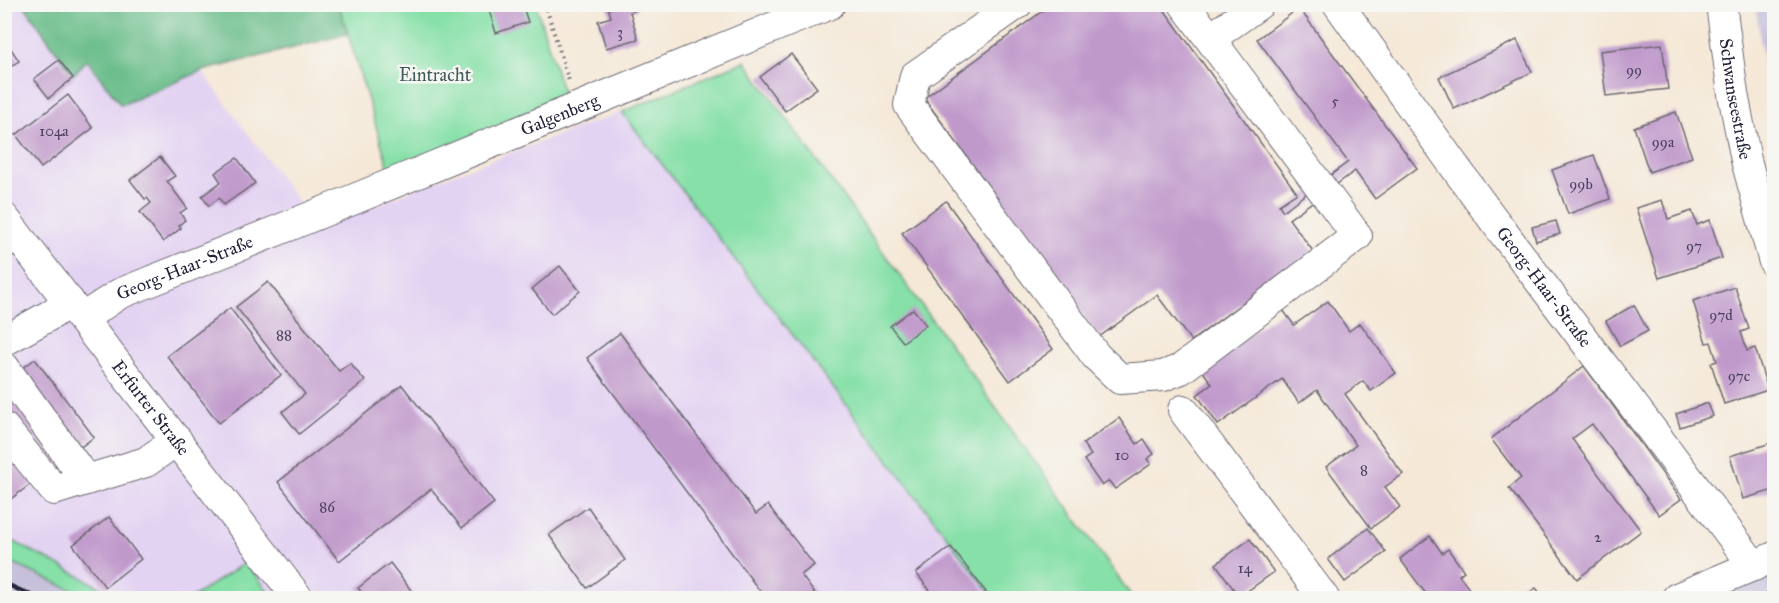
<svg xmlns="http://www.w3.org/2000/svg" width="1779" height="603" font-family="'IM FELL Great Primer',serif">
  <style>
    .built { fill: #e3d3f2 }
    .industrial { fill: #c6c0da }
    .green { fill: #86e0a7; stroke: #548171; stroke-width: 1.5 }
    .forest { fill: #6cbe8c; stroke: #477064; stroke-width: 1.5 }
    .building { fill: #c099cb }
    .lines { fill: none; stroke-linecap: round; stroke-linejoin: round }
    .minor-casing { stroke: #6c6772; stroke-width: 32 }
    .path { stroke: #6c6772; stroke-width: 4; stroke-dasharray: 1.5 4.5; stroke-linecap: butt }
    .minor { stroke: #fff; stroke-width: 30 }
    .rail { stroke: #22223b; stroke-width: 4.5 }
    .labels { text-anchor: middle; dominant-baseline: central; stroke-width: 5; stroke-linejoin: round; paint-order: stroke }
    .number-label { font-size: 15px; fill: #4a405f }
    .park-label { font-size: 18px; fill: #405b5b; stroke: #f6f6f2 }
    .street-label { font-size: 18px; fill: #22223b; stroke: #f6f6f2 }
  </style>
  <rect width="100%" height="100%" fill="#f6f6f2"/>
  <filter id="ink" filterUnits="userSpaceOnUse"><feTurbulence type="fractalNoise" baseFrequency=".0167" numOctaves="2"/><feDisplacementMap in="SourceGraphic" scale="12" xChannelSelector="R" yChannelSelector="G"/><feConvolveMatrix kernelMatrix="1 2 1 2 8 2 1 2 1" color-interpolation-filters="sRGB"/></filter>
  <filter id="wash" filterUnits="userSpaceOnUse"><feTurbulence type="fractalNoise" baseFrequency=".008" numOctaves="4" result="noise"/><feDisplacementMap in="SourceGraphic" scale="24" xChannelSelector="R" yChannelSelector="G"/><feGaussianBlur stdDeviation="1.35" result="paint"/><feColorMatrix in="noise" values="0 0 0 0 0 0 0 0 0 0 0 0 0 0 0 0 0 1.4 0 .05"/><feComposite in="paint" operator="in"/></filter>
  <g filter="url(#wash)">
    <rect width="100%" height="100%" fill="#f5e8d7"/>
    <path class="built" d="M4,5h20l49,70 14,-16 34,46 81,-34 116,158 119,-49 185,-68 372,486h-721l-27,-35 -55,35h-70l-116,-61z"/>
    <g class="industrial">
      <path d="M1756,5h18v114l-13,-73z"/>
      <path d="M5,560l85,38h-85z"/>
      <path d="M1774,576v22h-58l50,-19z"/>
    </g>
    <g class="green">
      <path d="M339,5h197l29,95 -176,69z"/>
      <path d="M745,61l388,537h-139l-372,-486z"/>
      <path d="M5,537l116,61h-31l-85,-38z"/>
      <path d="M246,562l27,36h-82z"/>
    </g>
    <path class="forest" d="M24,5h315l9,29 -146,37 -81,34 -34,-45 -14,15z"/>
    <g id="blocks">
      <g class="building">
        <path d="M496,4h26l6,18 -32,11 -8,-26z"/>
        <path d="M607,4h28l2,6 -7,2 8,27 -32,9 -8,-27 13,-4z"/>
        <path d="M1052,4h108l137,189 -18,12 4,6 65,-49 -91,-123 42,-31 118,160 -42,31 -20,-28 -66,48 24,32 -122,90 -34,-46 -58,42 -175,-239z"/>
        <path d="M4,38l15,23 -15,10z"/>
        <path d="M1517,40l15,32 -78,37 -15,-32z"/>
        <path d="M1662,44l6,45 -62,7 -6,-45z"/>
        <path d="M791,54l26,34 -32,23 -25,-34z"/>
        <path d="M59,60l14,18 -24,20 -15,-19z"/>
        <path d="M68,95l25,33 -52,40 -25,-33z"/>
        <path d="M1676,112l16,45 -43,15 -15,-45z"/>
        <path d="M1594,155l16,44 -42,15 -16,-44z"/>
        <path d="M160,157l15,19 -8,5 20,27 -7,5 5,7 -6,5 2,3 -18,14 -23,-30 11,-9 -4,-5 -2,1 -15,-19z"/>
        <path d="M237,158l18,25 -31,22 -5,-7 -10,8 -7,-10 19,-14 -6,-9z"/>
        <path d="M1662,200l6,19 24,-8 5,14 13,-5 12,38 -63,20 -23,-70z"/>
        <path d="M946,201l107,148 -43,32 -108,-148z"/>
        <path d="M1556,221l4,13 -24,7 -4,-14z"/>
        <path d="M560,266l20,25 -28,23 -20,-25z"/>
        <path d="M268,282l71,89 11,-8 15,18 -66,53 -17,-22 23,-18 -69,-87z"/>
        <path d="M1735,287l14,42 -8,3 6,19 8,-3 13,42 -44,14 -13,-41 6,-2 -6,-19 -5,1 -13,-42z"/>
        <path d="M1328,301l21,30 11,-8 36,50 -25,18 -8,-10 -18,13 58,80 -18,13 15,20 -29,21 -45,-61 30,-22 -39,-55 -18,13 -17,-24 -64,46 -21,-30 15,-11 -11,-15 82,-59 11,15z"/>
        <path d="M1634,305l14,26 -28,15 -14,-25z"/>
        <path d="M230,308l51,67 -62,48 -52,-67z"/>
        <path d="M913,309l13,16 -23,17 -13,-16z"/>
        <path d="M620,333l136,181 12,-9 46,60 -13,10 17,23h-53l-178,-240z"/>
        <path d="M35,359l59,78 -90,67v-122z"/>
        <path d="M1584,366l97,133 -22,16 -67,-91 -20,15 69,92 -64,48 -68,-91 12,-10 -30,-39z"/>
        <path d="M402,385l92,118 -32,25 -31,-39 -92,72 -61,-79z"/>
        <path d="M1708,403l5,13 -33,11 -4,-13z"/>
        <path d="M1119,418l18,26 7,-5 10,15 -7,5 4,5 -36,25 -6,-8 -7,5 -18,-26 7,-5 -8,-11z"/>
        <path d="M1774,442v48l-31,9 -13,-43z"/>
        <path d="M588,507l37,53 -38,28 -38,-53z"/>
        <path d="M109,517l32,42 -36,28 -32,-42z"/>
        <path d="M1368,528l18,24 -41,30 -17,-23z"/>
        <path d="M1430,536l12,17 6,-4 16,22 -5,4 13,18 -8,5h-35l-29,-39z"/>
        <path d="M1250,539l24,33 -35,25 -23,-33z"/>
        <path d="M951,547l35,45 -8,6h-42l-20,-25z"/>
        <path d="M390,563l27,35h-51l-8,-10z"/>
        <path d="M1536,588l8,10h-23z"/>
      </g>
    </g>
  </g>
  <g filter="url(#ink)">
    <use href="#blocks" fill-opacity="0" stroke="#6c6772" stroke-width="1.5"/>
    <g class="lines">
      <g class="minor-casing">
        <g id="minor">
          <path d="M1017,4l-102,72 -6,29 187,251 24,23 43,-3 18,-7 176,-133 -173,-232"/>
          <path id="s1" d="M1338,4l140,195 276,367"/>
          <path id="s2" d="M1721,4l12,90 13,66 28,102"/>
          <path d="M1211,38l48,-34"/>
          <path id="s3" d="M4,218l294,380"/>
          <path id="s4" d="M83,318l36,-24 172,-69 539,-221"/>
          <path d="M4,341l48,-27 17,-13"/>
          <path d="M4,367l82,113 60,-18 31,-22"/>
          <path d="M1183,410l141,188"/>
          <path d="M4,428l50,62 32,-10"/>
          <path d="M1677,598l97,-41"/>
        </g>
      </g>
      <path class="path" d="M545,4l24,77"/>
      <use href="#minor" class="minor"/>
      <g class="rail">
        <path d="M4,583l33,15"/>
        <path d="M1759,598l15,-4"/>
      </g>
    </g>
  </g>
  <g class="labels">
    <g class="number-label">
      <text x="620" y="32">3</text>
      <text x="1634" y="70">99</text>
      <text x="1335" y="101">5</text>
      <text x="54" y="131">104a</text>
      <text x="1663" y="142">99a</text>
      <text x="1581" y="184">99b</text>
      <text x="1694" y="246">97</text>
      <text x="1721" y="315">97d</text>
      <text x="284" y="335">88</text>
      <text x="1739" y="376">97c</text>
      <text x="1122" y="455">10</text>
      <text x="1364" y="470">8</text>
      <text x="327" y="507">86</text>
      <text x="1598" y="537">2</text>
      <text x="1245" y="568">14</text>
    </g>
    <g class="park-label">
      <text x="435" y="75">Eintracht</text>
    </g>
    <g class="street-label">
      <text stroke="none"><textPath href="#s2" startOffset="96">Schwanseestraße</textPath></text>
      <text stroke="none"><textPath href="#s4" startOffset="519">Galgenberg</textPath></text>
      <text stroke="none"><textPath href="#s4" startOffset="114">Georg-Haar-Straße</textPath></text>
      <text stroke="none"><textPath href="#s1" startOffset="350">Georg-Haar-Straße</textPath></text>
      <text stroke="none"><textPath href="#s3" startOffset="240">Erfurter Straße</textPath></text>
    </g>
  </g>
  <rect width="1779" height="603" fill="none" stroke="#f6f6f2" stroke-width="24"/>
</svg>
